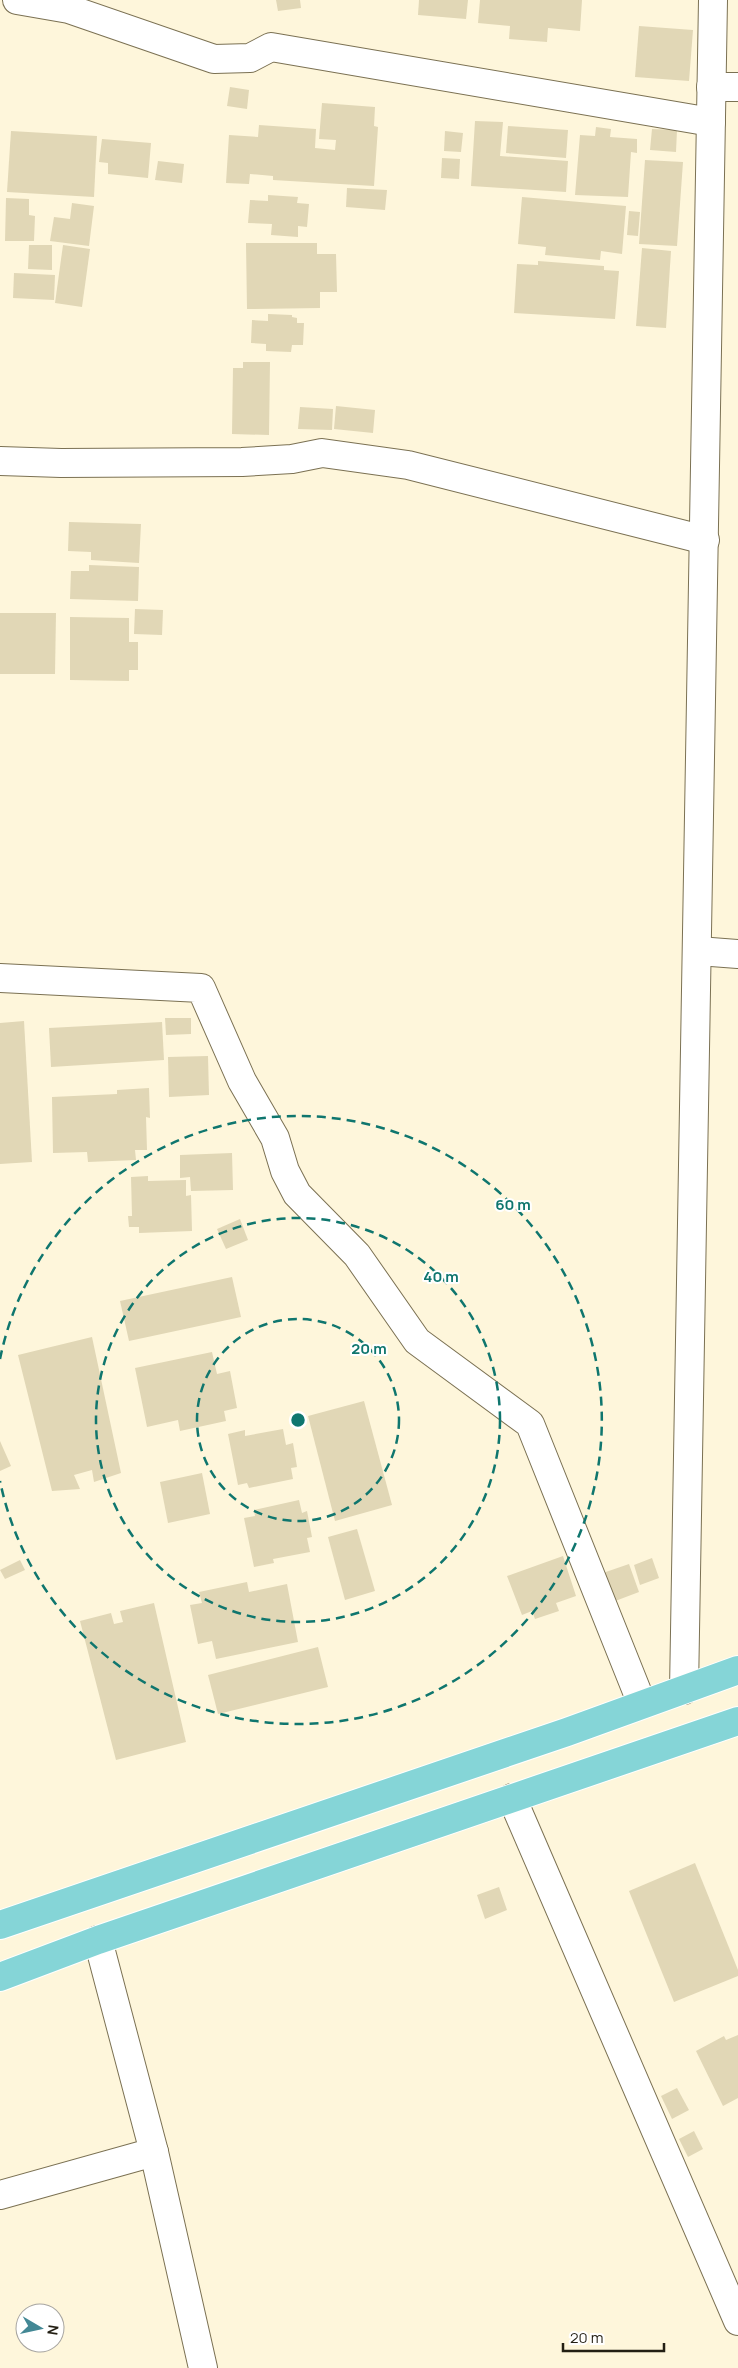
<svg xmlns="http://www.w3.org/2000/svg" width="738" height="2368" font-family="Manrope,sans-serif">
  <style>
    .building { fill: #e1d7b6 }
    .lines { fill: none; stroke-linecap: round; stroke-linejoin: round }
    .minor-casing { stroke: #7b7153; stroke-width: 30 }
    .major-casing { stroke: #fff; stroke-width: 30 }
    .minor { stroke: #fff; stroke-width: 28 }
    .major { stroke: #85d5d7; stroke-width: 28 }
    .ring { fill: none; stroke: #0f766e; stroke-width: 2.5; stroke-dasharray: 9 6 }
    .centre { fill: #0f766e; stroke: #fff; stroke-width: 2.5 }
    .ring-label { font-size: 15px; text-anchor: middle; font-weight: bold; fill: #0f766e; stroke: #fff; stroke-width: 4; stroke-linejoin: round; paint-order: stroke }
  </style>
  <rect width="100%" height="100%" fill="#fef6db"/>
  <g class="building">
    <path d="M276,0h24l1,8 -23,3z"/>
    <path d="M419,0h49l-2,19 -48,-4z"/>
    <path d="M480,0h102l-2,31 -32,-3 -1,14 -38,-3 1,-13 -32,-3z"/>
    <path d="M639,26l54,4 -4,51 -54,-4z"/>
    <path d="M230,87l19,3 -2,19 -20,-3z"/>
    <path d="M322,103l53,4 -1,19 4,1 -4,59 -101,-6v-4l-23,-2 -1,10 -23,-1 3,-48 29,2 1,-12 57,4 -1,19 20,2 1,-10 -17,-1z"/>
    <path d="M475,121l28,1 -3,34 68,5 -2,31 -95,-6z"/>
    <path d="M508,126l60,4 -2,28 -60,-5z"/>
    <path d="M596,127l15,2 -1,8 27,2v14l-6,-1 -3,45 -53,-2 5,-60 15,1z"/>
    <path d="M652,129l25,1 -1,22 -26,-2z"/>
    <path d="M11,131l86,5 -3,61 -87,-5z"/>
    <path d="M445,131l18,2 -2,19 -17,-1z"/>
    <path d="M102,139l49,4 -3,35 -40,-4v-11l-9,-1z"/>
    <path d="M442,158l18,1 -1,20 -18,-1z"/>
    <path d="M645,160l38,2 -6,84 -38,-2z"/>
    <path d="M158,161l26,3 -2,19 -27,-3z"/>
    <path d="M347,188l40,2 -2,20 -39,-3z"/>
    <path d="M268,195l30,2 -1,6 12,1 -2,23 -9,-1v11l-27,-2 1,-11 -24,-1 2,-23 18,1z"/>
    <path d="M522,197l104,9 -4,48 -21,-3 -1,9 -55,-5 1,-8 -28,-3z"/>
    <path d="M6,198l23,1v16l6,1 -1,25h-29z"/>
    <path d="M72,203l22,3 -5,40 -39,-5 4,-24 16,2z"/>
    <path d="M629,211l11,1 -2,24 -11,-1z"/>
    <path d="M246,243h71v11h19l1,38h-17v16l-73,1z"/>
    <path d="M29,245h23v25l-24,-1z"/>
    <path d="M63,245l27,4 -8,58 -27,-4z"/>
    <path d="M642,248l29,3 -5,77 -30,-2z"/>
    <path d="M538,261l66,5v4l15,1 -4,48 -101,-6 3,-49 21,1z"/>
    <path d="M14,273l41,2 -1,25 -41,-2z"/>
    <path d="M268,314l24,1v2l5,1v5h7l-1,22h-11l-1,7 -25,-1v-7l-15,-1 1,-23 16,1z"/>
    <path d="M243,362h27l-1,73 -37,-1 1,-66h10z"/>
    <path d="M336,406l39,4 -2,23 -39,-4z"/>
    <path d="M300,407l33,2 -1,21 -34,-1z"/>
    <path d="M69,522l72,2 -2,39 -48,-3v-8l-23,-1z"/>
    <path d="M89,565l50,2 -1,34 -68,-2 1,-28h18z"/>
    <path d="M135,609l28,1 -1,25 -28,-1z"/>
    <path d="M0,613h56l-1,61h-55z"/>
    <path d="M70,617l59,1v24h9v28h-9v11l-59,-1z"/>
    <path d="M165,1018h26v16l-25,1z"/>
    <path d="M24,1021l8,141 -32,2v-141z"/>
    <path d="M162,1022l2,38 -113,7 -2,-39z"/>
    <path d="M208,1056l1,39 -40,2 -1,-40z"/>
    <path d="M149,1088l1,30 -4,-1 1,33h-12l1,10 -48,2 -1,-10 -34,1 -1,-56 65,-3v-4z"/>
    <path d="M232,1153l1,37 -42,1 -1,-14 -10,1v-23z"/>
    <path d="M148,1176v5l38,-1v16l5,-1 1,36 -53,2v-6h-10l-1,-11h4l-1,-39z"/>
    <path d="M240,1219l8,21 -22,9 -9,-20z"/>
    <path d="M232,1277l9,40 -112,24 -9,-40z"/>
    <path d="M92,1337l29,136 -27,9 -2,-12 -18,5 6,14 -28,2 -34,-136z"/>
    <path d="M212,1352l5,22 13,-3 7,37 -13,3 2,10 -46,10 -2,-11 -31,7 -12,-59z"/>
    <path d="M364,1401l28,104 -57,16 -27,-105z"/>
    <path d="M283,1429l3,16 7,-2 4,24 -6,1 2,11 -44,9 -2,-5 -9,2 -10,-51 17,-4v6z"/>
    <path d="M0,1441l11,25 -11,5z"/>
    <path d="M202,1473l8,41 -42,9 -8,-41z"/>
    <path d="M299,1500l3,13 5,-2 5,26 -5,1 3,14 -37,7 1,4 -20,4 -10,-49 11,-2 -1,-6z"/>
    <path d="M357,1529l18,62 -30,9 -17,-63z"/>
    <path d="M563,1556l13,40 -20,7 3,8 -24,8 -3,-8 -10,4 -15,-39z"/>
    <path d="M652,1558l7,20 -19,7 -6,-20z"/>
    <path d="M20,1560l5,10 -20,9 -5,-9z"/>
    <path d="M629,1564l10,28 -29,11 -10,-29z"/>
    <path d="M247,1582l2,10 38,-8 11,58 -82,17 -4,-18 -14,3 -8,-39 12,-2 -3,-11z"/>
    <path d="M154,1603l32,139 -70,18 -36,-139 31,-8 3,11 9,-2 -3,-11z"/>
    <path d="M318,1647l10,40 -110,27 -10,-39z"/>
    <path d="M695,1863l43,107v6l-64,26 -45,-111z"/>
    <path d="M499,1887l8,23 -22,9 -8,-24z"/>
    <path d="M738,2035v63l-15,8 -27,-55 28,-15 2,4z"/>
    <path d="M677,2088l12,22 -17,9 -11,-23z"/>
    <path d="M694,2131l9,18 -15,8 -9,-18z"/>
  </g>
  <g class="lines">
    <g class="minor-casing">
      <g id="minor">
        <path d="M17,0l52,9 145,50 36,-1 21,-11 440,75"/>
        <path d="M711,87h27"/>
        <path d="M0,461l61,2 181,-1 50,-3 30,-6 86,12 297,75"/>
        <path d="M698,951l40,3"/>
        <path d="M0,978l201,10 41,93 33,57 10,33 12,23 60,61 60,86 113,83 112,280"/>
        <path d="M684,1690l29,-1690"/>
        <path d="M512,1798l226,523"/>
        <path d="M98,1940l56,212 49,216"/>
        <path d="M0,2195l154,-43"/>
      </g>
    </g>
    <g class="major-casing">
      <g id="major">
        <path d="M0,1925l567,-193 171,-62"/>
        <path d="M0,1977l98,-37 640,-219"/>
      </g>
    </g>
    <use href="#minor" class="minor"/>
    <use href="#major" class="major"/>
  </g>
  <g class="ring">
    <circle cx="298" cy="1420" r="101"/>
    <circle cx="298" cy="1420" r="202"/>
    <path d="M0 1359A304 304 0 1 1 0 1481"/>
  </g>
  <circle cx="298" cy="1420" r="8" class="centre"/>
  <g class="ring-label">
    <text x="513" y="1210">60 m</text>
    <text x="441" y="1282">40 m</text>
    <text x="369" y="1354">20 m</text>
  </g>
  <g transform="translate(40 2328) rotate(99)"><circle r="24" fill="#ffffff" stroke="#a7a5a1"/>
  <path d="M0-4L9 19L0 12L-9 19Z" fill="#438895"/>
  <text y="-8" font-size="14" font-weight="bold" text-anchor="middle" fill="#231f13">N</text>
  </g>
  <path d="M563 2343v8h101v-8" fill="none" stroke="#231f13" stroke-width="2.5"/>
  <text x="570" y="2343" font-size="15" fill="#231f13" stroke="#ffffff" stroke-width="4" paint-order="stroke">20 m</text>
</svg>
